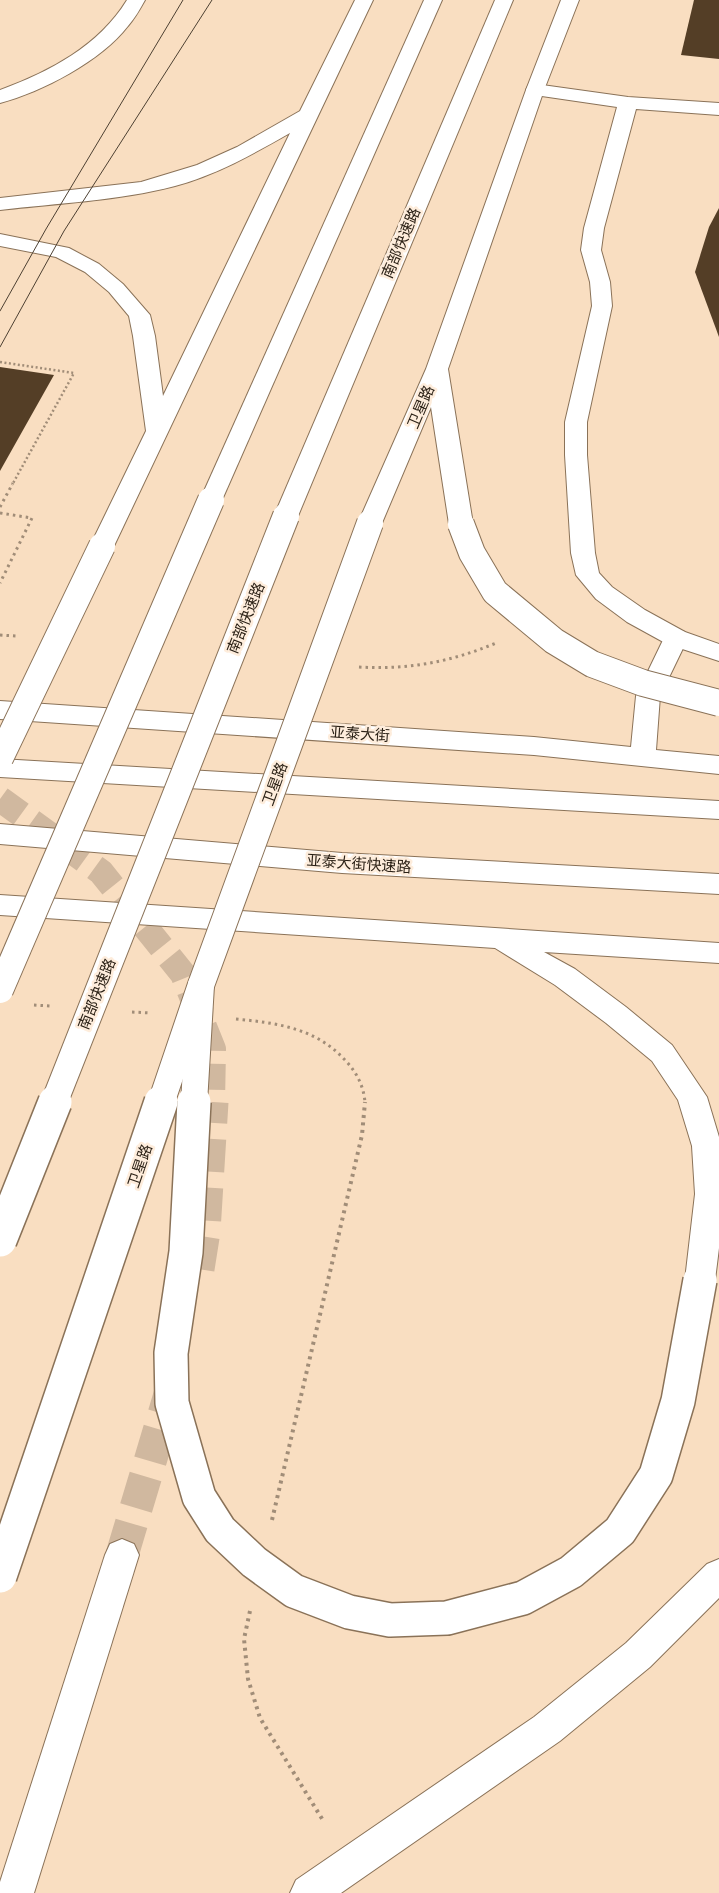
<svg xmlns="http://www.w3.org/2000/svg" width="719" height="1893" font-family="Figtree,'Noto Sans SC',sans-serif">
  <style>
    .building { fill: #543e26 }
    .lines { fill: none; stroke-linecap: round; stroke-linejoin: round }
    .major-tunnel-far1 { stroke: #d0b89f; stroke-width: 26; stroke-dasharray: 26 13; stroke-linecap: butt }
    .major-tunnel { stroke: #d0b89f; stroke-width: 33; stroke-dasharray: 33 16; stroke-linecap: butt }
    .minor-casing { stroke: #8a7258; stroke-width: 2 }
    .major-casing { stroke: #8a7258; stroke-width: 2 }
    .highway-casing { stroke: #8a7258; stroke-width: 2 }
    .path-far2 { stroke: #a18d78; stroke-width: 2.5; stroke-dasharray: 2 2.5; stroke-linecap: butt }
    .path-far1 { stroke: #a18d78; stroke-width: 3; stroke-dasharray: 2.5 4; stroke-linecap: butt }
    .path { stroke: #a18d78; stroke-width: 4; stroke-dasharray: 3 4.5; stroke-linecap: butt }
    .minor { fill: #fff; fill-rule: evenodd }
    .major { fill: #fff; fill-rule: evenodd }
    .highway { fill: #fff; fill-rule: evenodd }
    .tram { stroke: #4d4032; stroke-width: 1 }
    .major-bridge-far1-casing { stroke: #8a7258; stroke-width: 28; stroke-linecap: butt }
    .major-bridge-casing { stroke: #8a7258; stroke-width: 36; stroke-linecap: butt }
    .highway-bridge-far1-casing { stroke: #8a7258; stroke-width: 28; stroke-linecap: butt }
    .highway-bridge-casing { stroke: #8a7258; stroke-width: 36; stroke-linecap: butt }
    .major-bridge-far1 { stroke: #fff; stroke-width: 26 }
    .major-bridge { stroke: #fff; stroke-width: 33 }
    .highway-bridge-far1 { stroke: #fff; stroke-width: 26 }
    .highway-bridge { stroke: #fff; stroke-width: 33 }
    .labels { text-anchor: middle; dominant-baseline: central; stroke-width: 5; stroke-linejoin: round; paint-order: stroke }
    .street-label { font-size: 15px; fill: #2b2116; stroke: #feeddc }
  </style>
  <rect width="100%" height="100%" fill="#f9dec1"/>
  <g class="building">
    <path d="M694,0h25v59l-38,-4z"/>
    <path d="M719,208v129l-24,-65 14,-45z"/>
    <path d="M0,367l54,8 -54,96z"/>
  </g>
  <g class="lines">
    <path class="major-tunnel-far1" d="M0,799l101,73 82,102 30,75 -1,54"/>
    <g class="major-tunnel">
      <path d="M198,1269l6,-38 8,-129"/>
      <path d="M122,1555l50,-167"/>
    </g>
    <g class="minor-casing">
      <g id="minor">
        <path d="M127,0h18c-5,9 -10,18 -17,26 -27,35 -86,66 -128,77v-13c49,-18 99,-44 127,-90z"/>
        <path d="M535,84l93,13 91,6v12l-83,-6 -32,119 -3,22 9,32 2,24 -25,116v33l8,98 4,20 13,14 33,23 40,22 34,12v17l-52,-17 -40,-22 -31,-23 -20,-24 -5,-22 -6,-98v-33l27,-116 -2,-24 -9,-32 3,-22 33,-121 -89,-13 -2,-4 2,-4z"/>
      </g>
    </g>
    <g class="major-casing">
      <g id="major">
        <path d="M355,0h18l-259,546 -4,5 -8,3 -8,-3 -4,-5 56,-115 -13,-95 -4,-20 -20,-24 -24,-20 -29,-15 -56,-11v-12l69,14 30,16 24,20 27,31 5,21 8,60 127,-263c-37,21 -74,42 -115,53 -57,15 -117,17 -175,24v-12l141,-16 56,-17 40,-18 63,-36z"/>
        <path d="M561,0h18l-35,90 -96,279 25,155 -4,5 -8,2 -8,-2 -4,-5 -18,-117 -49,116 -4,5 -8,2 -8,-2 -4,-5 68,-154 100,-279z"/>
        <path d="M676,630l9,2 3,6 -28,58 -4,54 63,6v18l-185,-19 -534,-36v-18l534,36 97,10 5,-51 28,-58 3,-6z"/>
        <path d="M0,895l719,48v20l-175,-11 31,17 51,38 46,38 35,52 12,40v111l-4,32 -4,9 -11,4 -11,-4 -4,-9 10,-86 -3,-48 -14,-46 -26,-39 -46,-38 -51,-38 -60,-37 -495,-33z"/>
        <path d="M122,1539l12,5 5,11 -105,338h-34v-11l105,-327 5,-11z"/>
        <path d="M719,1559v39l-69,69 -90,74 -219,152h-51l6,-13 238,-163 92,-74 81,-79z"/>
      </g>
    </g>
    <g class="highway-casing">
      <g id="highway">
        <path d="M424,0h18l-220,500 -3,5 -8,2 -8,-2 -3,-5z"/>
        <path d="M495,0h18l-215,516 -4,5 -8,2 -8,-2 -4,-5z"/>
        <path d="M0,759l719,42v18l-719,-42z"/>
        <path d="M0,824l342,29 377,21v20l-377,-21 -342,-29z"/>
      </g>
    </g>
    <path class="path-far2" d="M0,362l74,11 -62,112"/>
    <g class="path-far1">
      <path d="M0,507l13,-24"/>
      <path d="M0,513l32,5 -32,65"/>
      <path d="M0,635l17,1"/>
      <path d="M359,667c48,3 92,-5 137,-24"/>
      <path d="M34,1005l17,1"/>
      <path d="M132,1012l18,1"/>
      <path d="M236,1019c41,4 79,9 108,40 12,12 20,27 21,44"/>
    </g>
    <g class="path">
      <path d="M272,1520l90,-385 3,-33"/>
      <path d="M250,1611l-6,28 4,40 12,39 64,104"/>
    </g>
    <use href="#minor" class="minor"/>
    <use href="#major" class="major"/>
    <use href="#highway" class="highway"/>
    <g class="tram">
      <path d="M0,311l46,-82 137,-229"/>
      <path d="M0,347l64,-116 148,-231"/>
    </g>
    <g class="major-bridge-far1-casing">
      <g id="major-bridge-far1">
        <path d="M461,524l11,29 23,39 59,49 38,23 51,19 76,20"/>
        <path d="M0,758l102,-212"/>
        <path d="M161,1103l40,-118 169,-462"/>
        <path d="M194,1103l7,-118"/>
      </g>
    </g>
    <g class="major-bridge-casing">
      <g id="major-bridge">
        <path d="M194,1102l-8,150 -15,101 1,50 27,94 21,33 34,32 40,29 55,21 41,8 57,-2 76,-20 48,-26 49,-41 36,-56 22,-74 22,-121"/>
        <path d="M0,1576l161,-474"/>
      </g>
    </g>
    <g class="highway-bridge-far1-casing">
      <g id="highway-bridge-far1">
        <path d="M0,990l211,-490"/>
        <path d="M54,1103l232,-587"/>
      </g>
    </g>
    <g class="highway-bridge-casing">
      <path id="highway-bridge" d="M0,1240l55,-138"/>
    </g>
    <use href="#major-bridge-far1" class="major-bridge-far1"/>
    <use href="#major-bridge" class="major-bridge"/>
    <use href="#highway-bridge-far1" class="highway-bridge-far1"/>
    <use href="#highway-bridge" class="highway-bridge"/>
  </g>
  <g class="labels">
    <g class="street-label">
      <text transform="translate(401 243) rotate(-67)">南部快速路</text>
      <text transform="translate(421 407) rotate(-67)">卫星路</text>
      <text transform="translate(246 618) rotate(-68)">南部快速路</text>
      <text transform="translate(360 734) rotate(4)">亚泰大街</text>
      <text transform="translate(275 784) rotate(-70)">卫星路</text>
      <text transform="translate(359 864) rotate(4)">亚泰大街快速路</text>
      <text transform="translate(97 994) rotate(-68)">南部快速路</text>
      <text transform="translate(140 1166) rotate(-71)">卫星路</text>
    </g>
  </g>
</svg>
